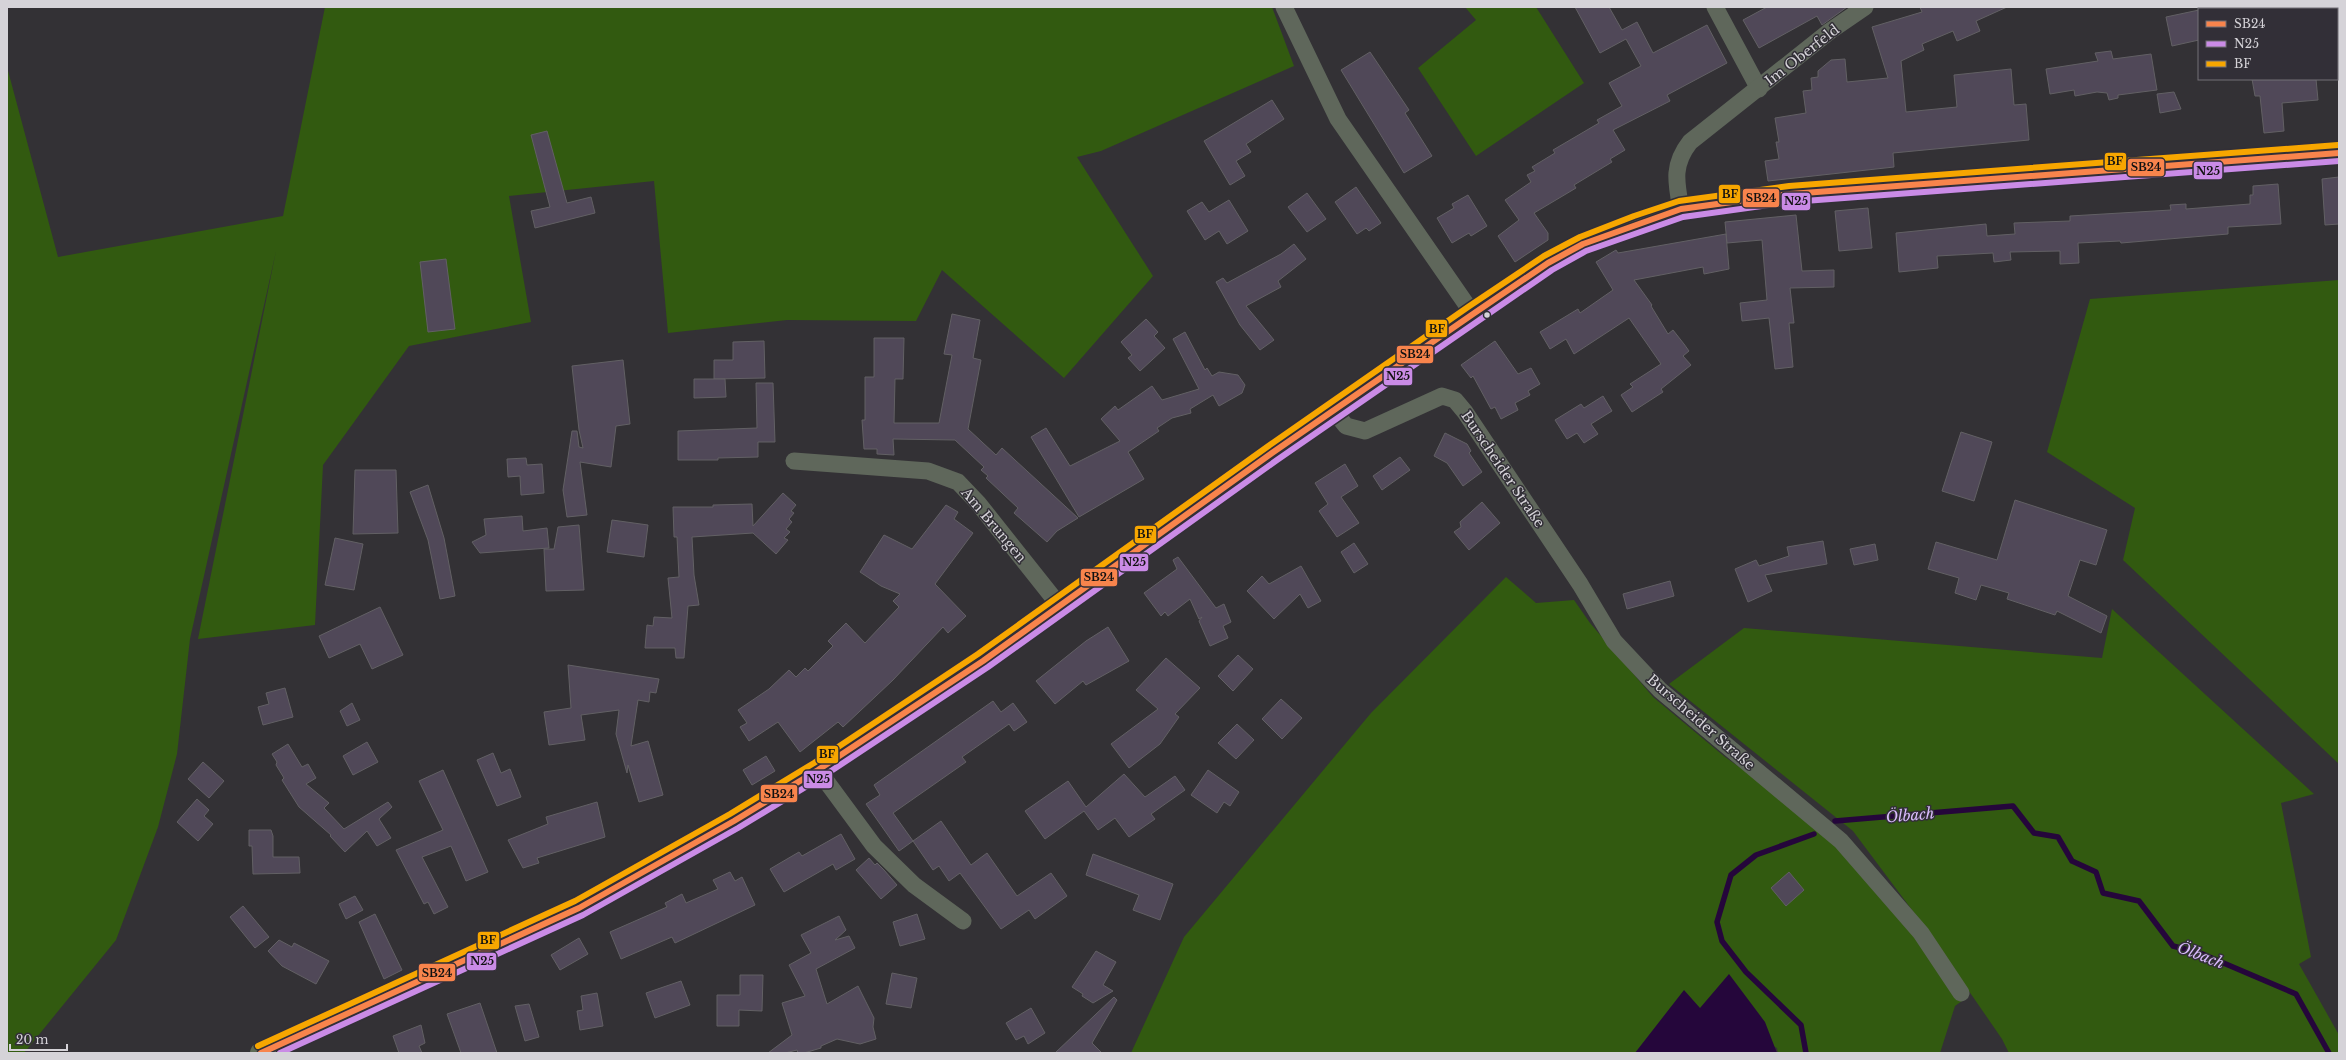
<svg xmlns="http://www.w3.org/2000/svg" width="2346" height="1060" font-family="'Libre Baskerville',serif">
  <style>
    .green { fill: #325a10 }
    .water { fill: #25063b }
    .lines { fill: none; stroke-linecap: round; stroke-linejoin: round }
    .stream { stroke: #25063b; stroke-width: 5.5 }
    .building { fill: #504858; stroke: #626064 }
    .minor { stroke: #5f675b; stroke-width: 17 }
    .primary { stroke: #5e6b54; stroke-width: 22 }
    .bus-1-casing { stroke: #322f37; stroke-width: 9 }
    .bus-2-casing { stroke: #322f37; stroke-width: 9 }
    .bus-3-casing { stroke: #322f37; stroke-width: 9 }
    .bus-1 { stroke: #f8844c; stroke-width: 6 }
    .bus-2 { stroke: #ca8be6; stroke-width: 6 }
    .bus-3 { stroke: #f7a600; stroke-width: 6 }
    .bus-dot { fill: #d5d3d8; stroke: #322f37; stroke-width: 1.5 }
    .labels { text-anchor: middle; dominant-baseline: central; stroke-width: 3; stroke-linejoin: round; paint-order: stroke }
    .street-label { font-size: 14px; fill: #d5d3d8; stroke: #322f37 }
    .water-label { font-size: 15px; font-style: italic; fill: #d9bbfc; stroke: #322f37 }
    .line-badge { stroke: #322f37; stroke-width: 1.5 }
    .pale-badge-label { font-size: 11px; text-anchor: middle; font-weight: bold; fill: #111 }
  </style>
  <rect width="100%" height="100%" fill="#333135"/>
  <g class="green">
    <path d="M325,7h947l22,59 -193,85 -24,6 76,119 -89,102 -122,-108 -26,51 -129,-1 -119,13 -14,-152 -145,15 22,126 -122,24 -86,119 -8,160 -117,14 78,-388 -86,388 -13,115 -19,73 -42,113 -92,113h-17v-986l51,190 225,-41z"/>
    <path d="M1465,7h71l48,76 -108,73 -58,-88 58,-48z"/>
    <path d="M2339,280v484l-216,-204 12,-52 -88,-56 43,-153z"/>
    <path d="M1506,577l30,26 38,-3 16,23 63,74 72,60 98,69 69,80 70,95 -7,5 -15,47h-162l-1,-5 -77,-39 -16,-18 -49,62h-504l53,-116 187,-224z"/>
    <path d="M2112,609l202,185 -33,9 30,154 -12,7 40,71v18h-330l-7,-14 -78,-113 -71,-95 -184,-147 75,-56 358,30z"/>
  </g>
  <path class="water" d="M1729,974l36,48 12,31h-142l49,-63 16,18z"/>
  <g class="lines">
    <g class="stream">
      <path d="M1835,821l178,-15 21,27 24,4 14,24 24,11 7,21 36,8 34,45 27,7 96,41 33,59"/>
      <path d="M1806,1053l-5,-28 -55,-53 -24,-31 -5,-19 14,-47 25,-20 58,-21"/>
    </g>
  </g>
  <g class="building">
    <path d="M1575,7h34l13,23 15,-8 16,31 54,-28 20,38 -60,32 3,6 -57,29 12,20 -15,9 2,3 -38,23 2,3 -42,25 14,20v7l-33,22 -17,-26 21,-16 -14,-20 26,-18 -4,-7 8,-4 -3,-4 23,-14 -2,-3 46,-27 -2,-3 25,-14 -13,-23 32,-17 -15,-27 -26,14z"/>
    <path d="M1767,7h80l-25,18 -5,-9 -58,32 -16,-28z"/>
    <path d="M1920,7h87l-31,14 4,10 -23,10 -4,-10 -31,13 2,6 -23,11 5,51 51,-5 -3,-32 57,-6 3,36 12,-1 3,36 -136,13 1,14 -126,14 -3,-20 14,-2 -3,-17h3l-4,-24 31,-5 -3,-22 9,-1 -1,-12 7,-1v-6l13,-11 14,-1 2,23 41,-4 -16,-51 50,-15z"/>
    <path d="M2199,10v30l-27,6 -6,-29z"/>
    <path d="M2111,51l2,8 38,-5 6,36 -39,5v3l-9,2 -2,-7 -10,-1 -22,4 -1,-6 -24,4 -4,-25 52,-8 -3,-8z"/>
    <path d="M1370,52l39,58 -4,3 27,43 -28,17 -63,-103z"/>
    <path d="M2252,79h64l2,21 -36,3 2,28 -20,2 -4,-37h-5z"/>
    <path d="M2174,92l7,17 -21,4 -3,-19z"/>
    <path d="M1272,100l12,19 -38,25 5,8 -15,9 9,15 -15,9 -26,-44z"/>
    <path d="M547,131l20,72 24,-6 4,16 -60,15 -4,-17 19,-4 -19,-72z"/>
    <path d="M2339,177v47l-14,1 -3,-46z"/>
    <path d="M2278,184l3,40 -53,3v7l-107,9 -1,-2 -42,2 1,20 -19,1v-13l-50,1 1,8 -17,2 -1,-9 -56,3 1,12 -39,4 -3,-39 90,-9 1,12 28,-2 -1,-11 56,-2v-5l101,-6 -1,-5 16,-1v5l64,-5v-9h3v-9z"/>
    <path d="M1356,187l25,36 -12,8 -3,-3 -9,6 -22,-32z"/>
    <path d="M1307,193l19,26 -19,13 -19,-25z"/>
    <path d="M1468,195l19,31 -16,10 -2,-3 -17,10 -15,-25 17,-10 -2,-4z"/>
    <path d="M1229,200l19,31 -21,13 -8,-13 -14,9 -18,-29 15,-9 7,10z"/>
    <path d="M1868,208l4,40 -33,3 -4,-40z"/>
    <path d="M1796,215l6,56 32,-1v17l-44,1 4,35h-5l4,44 -18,2 -6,-51 -27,3 -2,-18 27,-3 -5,-60 -35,3 -2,-21z"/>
    <path d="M1726,234l3,35 -25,5 -1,-7 -69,13 18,25 -1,1 17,28 5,-4 11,14 5,7 -6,5 8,9 -30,24 2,3 -31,20 -11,-17 12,-8 -3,-3 31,-20 -32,-46 -55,36 -8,-15 -16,10 -10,-17 38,-23 2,4 33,-23 -17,-28 20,-12 2,3z"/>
    <path d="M1294,244l12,15 -28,22 3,6 -35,19 28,34 -14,10 -20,-25 -24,-43 7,-4 4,5 54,-29z"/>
    <path d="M446,259l9,70 -27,3 -8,-70z"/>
    <path d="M952,314l28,6 -7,38 8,2 -13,69 28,26 6,-7 76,70 -21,13 -10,11 -33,-29 4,-5 -32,-30 2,-2 -7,-6 3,-3 -29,-27 -62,-1 1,16 -17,-1v-5h-13l-2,-29h3v-43h9v-39h30l-1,41h-8l-1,44h45l13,-68 -8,-1z"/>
    <path d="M1146,319l12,13 -4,4 11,12 -25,23 -12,-13 4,-3 -11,-13z"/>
    <path d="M1185,332l20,38 2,-2 5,8 7,-4 19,3 7,10 -3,8 -23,13 -6,-11 -23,14 1,4 -19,5 -15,10 2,3 -31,21 16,27 -65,38 -48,-80 15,-9 24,38 50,-25 -19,-22 14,-13 3,4 34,-24 10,14 37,-11 -26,-50z"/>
    <path d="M764,341l1,37 -51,1v-19h19v-18z"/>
    <path d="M1495,341l23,33 13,-6 9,16 -12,7 2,4 -15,8 3,7 -17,9 -6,-12 -4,2 -18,-33 -2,2 -10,-13z"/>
    <path d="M623,360l7,64 -14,2 -5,41 -31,-5 7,53 -20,2 -4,-27 9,-59h5l2,16 4,1 -4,-18 -7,-64z"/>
    <path d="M694,379h31l1,18 -32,1z"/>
    <path d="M756,383h17l2,59h-17v15l-40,1v2h-40v-29l79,-3z"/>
    <path d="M1603,396l9,15 -21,13 7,10 -14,9 -7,-10 -10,6 -12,-19 26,-16 3,4z"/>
    <path d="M1961,432l31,10 -18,59 -32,-10z"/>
    <path d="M1445,433l22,11 4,7 -2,2 13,19 -19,14 -16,-23 -13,-7z"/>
    <path d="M1400,457l10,13 -28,20 -9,-14z"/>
    <path d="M526,458l1,7 15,-1 2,29 -23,2 -1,-19 -12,1 -1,-18z"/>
    <path d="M1345,464l13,22 -17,11 18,26 -22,14 -18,-26 9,-7 -13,-21z"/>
    <path d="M355,470h41l2,63 -45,1z"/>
    <path d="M428,485l16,53 11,58 -15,3 -12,-59 -18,-48z"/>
    <path d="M783,493l13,12 -5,6 3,2 -5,6 3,3 -6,7 4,3 -6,6 4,2 -12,14 -23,-21 -61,4 2,38 5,30 -11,1 -4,52h-8l-1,-10h-30l2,-23 6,1 1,-9 18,1 -4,-40 11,-1 -2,-40h-3l-1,-30h40v-2l39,-1 1,22z"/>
    <path d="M2015,500l92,30 -11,35 -16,-5 -12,36 39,20 -6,17 -44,-22 -2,4 -48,-16 2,-6 -28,-8 -5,15 -21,-7 4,-15 -31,-9 8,-27 61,18z"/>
    <path d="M1482,502l18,21 -31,27 -15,-18 7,-5 -1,-5z"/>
    <path d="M946,505l12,7 -4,7 19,14 -38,51 31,32 -18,17 -5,-6 -50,53 -50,47 -5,-5 -38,30 -22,-30 -29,19 -9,-14 7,-4 -9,-13 31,-21 20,-19 7,7 9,-9 3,3 25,-25 -5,-5 18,-18 19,20 34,-36 -6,-6 7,-7 -19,-8 -21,-14 24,-37 28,14z"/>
    <path d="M522,516l1,15 24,-3 2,20 -69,5 -8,-11 14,-7 -2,-16z"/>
    <path d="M612,520l36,5 -4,32 -37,-5z"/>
    <path d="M579,525l5,65 -38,1 -2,-42h10l4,-22z"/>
    <path d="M335,538l28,6 -9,46 -29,-5z"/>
    <path d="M1823,541l4,23 -62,11 7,16 -24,11 -13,-33 21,-9 3,6 30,-10 -2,-9z"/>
    <path d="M1354,543l14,21 -14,9 -13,-21z"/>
    <path d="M1875,544l3,16 -24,5 -4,-16z"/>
    <path d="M1178,557l38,51 8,-4 7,18 -8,4 5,12 -18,8 -11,-25 3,-4 -3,2 -9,-20 -22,17 -3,-4 -4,4 -17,-23 33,-24 -4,-9z"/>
    <path d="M1301,566l20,35 -13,7 -8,-14 -26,25 -27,-28 15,-15 7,8z"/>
    <path d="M1670,581l4,15 -47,13 -4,-15z"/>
    <path d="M380,607l23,48 -31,14 -12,-25 -31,14 -10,-22z"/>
    <path d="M1108,627l21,34 -43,24 -3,-4 -28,23 -19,-23 50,-40z"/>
    <path d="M1238,655l15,14 -20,22 -15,-15z"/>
    <path d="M1166,658l34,30 -25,26 4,3 -19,27 -31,24 -18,-24 47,-35 -22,-19z"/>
    <path d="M568,665l91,14 -3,14 -6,-1 -1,10 -11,-2 -7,46 17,-5 15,54 -24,7 -11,-37 -1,8 -11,-39 3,-24 -38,5 4,25 -36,5 -5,-33 27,-4z"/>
    <path d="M285,688l8,29 -30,8 -5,-18 11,-3 -3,-11z"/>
    <path d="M1281,699l21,19 -20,21 -20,-20z"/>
    <path d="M993,701l8,11 12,-9 14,19 -13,9 -5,-7 -47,33 4,5 -73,51 20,28 28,-20 30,44 16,-12 30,43 34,-23 16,23 -32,23 -6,-9 -28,19 -41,-56 -11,8 -10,-15 -6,4 -20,-29 -14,10 -33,-47 14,-9 -6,-10z"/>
    <path d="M352,703l8,17 -13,6 -7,-15z"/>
    <path d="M1237,724l17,16 -18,19 -18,-16z"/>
    <path d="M367,742l11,20 -25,13 -10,-19z"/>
    <path d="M288,744l14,23 6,-3 8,14 -10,6 23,19 -5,5 20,21 44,-27 4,5 -13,12 12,19 -14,8 -10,-15 -22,21 -15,-16 1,-1 -32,-28 -17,-27 2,-2 -8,-13 1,-3 -5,-8z"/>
    <path d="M493,753l8,20 9,-4 11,28 -24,9 -20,-46z"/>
    <path d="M766,756l9,15 -23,14 -9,-15z"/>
    <path d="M203,762l21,19 -15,17 -21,-19z"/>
    <path d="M443,770l45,102 -22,9 -15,-35 -29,11 26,50 -14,7 -6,-12 -4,2 -28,-54 47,-20 -24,-49z"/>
    <path d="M1208,770l31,22 -9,14 -6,-4 -7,11 -26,-18z"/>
    <path d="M1124,774l21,23 30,-21 10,14 -34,24 4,5 -26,18 -14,-19 -17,12 -14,-19 -39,28 -20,-28 43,-30 18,26z"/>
    <path d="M197,799l12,11 -5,6 9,8 -15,17 -21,-19z"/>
    <path d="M597,802l8,35 -68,21 2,5 -16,5 -15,-28 40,-16 -2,-7z"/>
    <path d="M249,830h22l2,6v21h26l1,16 -47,1 -1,-28h-3z"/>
    <path d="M841,834l14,25 -19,11 -3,-6 -49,28 -14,-23 29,-17 3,4z"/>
    <path d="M1093,854l80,30 -13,36 -27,-10 6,-15 -53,-20z"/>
    <path d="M869,858l6,7 2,-2 7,7 13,15 -16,14 -25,-29z"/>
    <path d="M730,872l5,9 7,-4 13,28 -80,38 -3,-6 -51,22 -11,-27 57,-25 -2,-4 17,-9 4,9 32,-14 -5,-9z"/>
    <path d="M1789,872l15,18 -18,16 -15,-18z"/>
    <path d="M355,896l8,14 -17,9 -7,-15z"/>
    <path d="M243,906l26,31 -14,11 -25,-31z"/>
    <path d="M375,914l27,56 -18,9 -25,-57z"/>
    <path d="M917,914l8,25 -25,7 -7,-24z"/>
    <path d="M839,916l7,14 -11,10 14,-4 6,12 -39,21 11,35 31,-18 16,32 -1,9 3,12 -16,5 -23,-5 -16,7v2l-17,5h-6l-1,-3 -12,3h-17l24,-18 -10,-32 23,-7 -16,-31 22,-12 -10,-18z"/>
    <path d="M579,938l9,16 -28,16 -9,-15z"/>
    <path d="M279,940l13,7 2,-4 35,18 -13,23 -34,-18 -14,-15z"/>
    <path d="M1096,951l20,11 -13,23 10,6 -20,12 -11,-7 1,-2 -11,-7z"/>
    <path d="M892,973l25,5 -6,30 -25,-4z"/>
    <path d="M740,975h23l-1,36 -23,-1v16h-22v-31h23z"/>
    <path d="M681,981l9,24 -35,13 -9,-25z"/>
    <path d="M597,993l6,33 -23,4 -3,-19 6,-1 -2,-14z"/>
    <path d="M1114,997l3,3 -25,43 10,10h-47z"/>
    <path d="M480,1003l17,50h-36l-14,-39z"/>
    <path d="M529,1004l10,33 -14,4 -10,-35z"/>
    <path d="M1031,1008l14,25 -17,11 -4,-8 -8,4 -10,-17z"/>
    <path d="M421,1025l4,18 -6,3 3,7h-23l-6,-17z"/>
  </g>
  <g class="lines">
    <g class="minor">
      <path d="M1284,7l54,112 135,195"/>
      <path d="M1715,7l44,82"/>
      <path d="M1681,209c-5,-27 -9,-44 9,-67l140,-111 35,-24"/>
      <path d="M1334,411l12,15 19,5 77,-35 13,4 10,12 115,172 34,57 46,49 181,151 80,92 40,60"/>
      <path d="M794,461l134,10 30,11 20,21 81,102"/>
      <path d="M818,770l56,76 40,39 49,36"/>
    </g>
    <path class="primary" d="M261,1053l318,-145 155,-87 84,-51 165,-109 289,-208 201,-139 75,-51 35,-19 54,-21 44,-14 109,-15 549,-41"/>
    <g class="bus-1-casing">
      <path id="bus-1" d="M261,1053l318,-145 155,-87 84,-51 165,-109 289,-208 201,-139 75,-51 35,-19 98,-35 109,-15 549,-41"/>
    </g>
    <g class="bus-2-casing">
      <path id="bus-2" d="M280,1053l303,-138 155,-87 84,-51 166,-110 289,-207 201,-139 74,-51 34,-19 97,-34 108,-15 548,-41"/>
    </g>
    <g class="bus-3-casing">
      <path id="bus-3" d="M258,1046l317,-145 155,-87 84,-51 164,-109 289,-207 201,-140 76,-51 36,-19 54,-21 45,-15 110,-15 549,-41"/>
    </g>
    <use href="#bus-1" class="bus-1"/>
    <use href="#bus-2" class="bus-2"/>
    <use href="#bus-3" class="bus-3"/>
  </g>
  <circle class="bus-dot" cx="1487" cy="315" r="3.5"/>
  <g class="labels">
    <g class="street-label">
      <text transform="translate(1802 55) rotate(-38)">Im Oberfeld</text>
      <text transform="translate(1503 469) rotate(56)">Burscheider Straße</text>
      <text transform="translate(994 525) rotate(50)">Am Brungen</text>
      <text transform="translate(1701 722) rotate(41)">Burscheider Straße</text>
    </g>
    <g class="water-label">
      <text transform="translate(1910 815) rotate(-5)">Ölbach</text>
      <text transform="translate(2201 955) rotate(21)">Ölbach</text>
    </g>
  </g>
  <g class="line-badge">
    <rect x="2104" y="152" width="23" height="19" rx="4" fill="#f7a600"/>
    <rect x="2127" y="158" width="38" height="19" rx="4" fill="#f8844c"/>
    <rect x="2193" y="161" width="30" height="19" rx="4" fill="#ca8be6"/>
    <rect x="1718" y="184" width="23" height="20" rx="4" fill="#f7a600"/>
    <rect x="1742" y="188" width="38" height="20" rx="4" fill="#f8844c"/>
    <rect x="1781" y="192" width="30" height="19" rx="4" fill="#ca8be6"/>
    <rect x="1425" y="319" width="23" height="19" rx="4" fill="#f7a600"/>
    <rect x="1396" y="345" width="38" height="19" rx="4" fill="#f8844c"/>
    <rect x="1383" y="367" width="30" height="19" rx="4" fill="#ca8be6"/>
    <rect x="1134" y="525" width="23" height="19" rx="4" fill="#f7a600"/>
    <rect x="1119" y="553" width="30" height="19" rx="4" fill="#ca8be6"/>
    <rect x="1080" y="568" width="38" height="19" rx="4" fill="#f8844c"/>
    <rect x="816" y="745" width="23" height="19" rx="4" fill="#f7a600"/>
    <rect x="803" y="770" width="30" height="19" rx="4" fill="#ca8be6"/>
    <rect x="760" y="784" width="38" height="19" rx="4" fill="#f8844c"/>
    <rect x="477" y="931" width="23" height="19" rx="4" fill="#f7a600"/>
    <rect x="466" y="952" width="31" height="19" rx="4" fill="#ca8be6"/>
    <rect x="418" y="963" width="38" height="19" rx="4" fill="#f8844c"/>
  </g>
  <g class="pale-badge-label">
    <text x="2115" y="165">BF</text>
    <text x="2146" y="171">SB24</text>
    <text x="2208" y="175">N25</text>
    <text x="1730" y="198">BF</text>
    <text x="1761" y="202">SB24</text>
    <text x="1796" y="205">N25</text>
    <text x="1437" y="333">BF</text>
    <text x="1415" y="358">SB24</text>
    <text x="1398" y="380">N25</text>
    <text x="1145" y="538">BF</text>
    <text x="1134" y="566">N25</text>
    <text x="1099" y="581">SB24</text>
    <text x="827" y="758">BF</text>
    <text x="818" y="783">N25</text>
    <text x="779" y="798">SB24</text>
    <text x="488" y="944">BF</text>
    <text x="482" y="965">N25</text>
    <text x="437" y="977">SB24</text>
  </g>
  <rect width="2346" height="1060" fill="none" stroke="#d5d3d8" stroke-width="16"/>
  <rect x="2198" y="8" width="140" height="72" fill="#322f37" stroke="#737177"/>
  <rect x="2206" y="21" width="20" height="6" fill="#f8844c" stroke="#737177"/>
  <text x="2234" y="28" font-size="12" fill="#d5d3d8">SB24</text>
  <rect x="2206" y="41" width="20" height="6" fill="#ca8be6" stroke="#737177"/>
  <text x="2234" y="48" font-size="12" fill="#d5d3d8">N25</text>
  <rect x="2206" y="61" width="20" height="6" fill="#f7a600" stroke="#737177"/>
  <text x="2234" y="68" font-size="12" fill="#d5d3d8">BF</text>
  <path d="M10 1044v6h57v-6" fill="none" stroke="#d5d3d8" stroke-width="2"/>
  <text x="16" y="1044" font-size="12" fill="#d5d3d8" stroke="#322f37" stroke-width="3" paint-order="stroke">20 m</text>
</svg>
